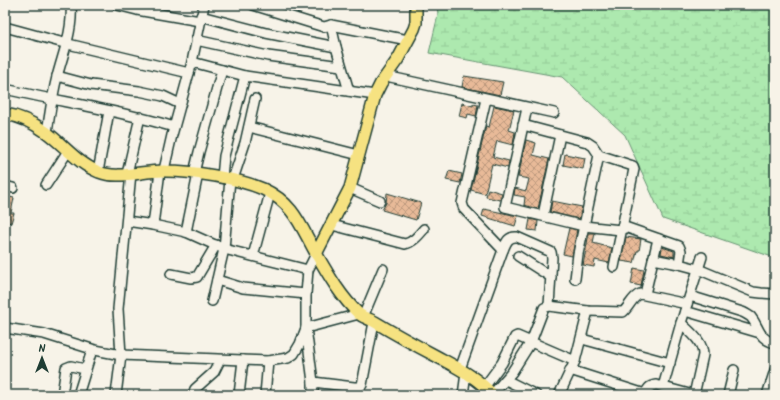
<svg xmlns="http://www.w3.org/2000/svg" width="780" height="400" font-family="Kalam,sans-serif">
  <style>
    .wetland { fill: url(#wetland-marsh); stroke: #669372 }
    .building { fill: url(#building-cross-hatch); stroke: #1f3d34 }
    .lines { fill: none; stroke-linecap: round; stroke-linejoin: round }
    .minor-casing { stroke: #1f3d34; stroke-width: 12 }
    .major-casing { stroke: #1f3d34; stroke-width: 14 }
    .minor { stroke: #f7f3e8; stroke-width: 9 }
    .major { stroke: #f6e281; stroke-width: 11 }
  </style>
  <defs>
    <pattern id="wetland-marsh" width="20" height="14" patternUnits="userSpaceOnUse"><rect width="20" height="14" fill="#ade9af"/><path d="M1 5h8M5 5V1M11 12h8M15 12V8" fill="none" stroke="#94c997"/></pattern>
    <pattern id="building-cross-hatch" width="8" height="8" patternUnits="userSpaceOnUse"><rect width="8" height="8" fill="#e8ba98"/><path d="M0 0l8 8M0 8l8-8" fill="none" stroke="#bb987d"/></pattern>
  </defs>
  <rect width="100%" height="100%" fill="#f7f3e8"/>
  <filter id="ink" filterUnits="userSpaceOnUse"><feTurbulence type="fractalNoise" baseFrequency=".025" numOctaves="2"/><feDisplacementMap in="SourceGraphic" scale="8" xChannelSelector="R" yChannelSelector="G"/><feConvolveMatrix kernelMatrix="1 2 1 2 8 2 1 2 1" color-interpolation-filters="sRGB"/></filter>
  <g filter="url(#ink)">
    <path class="wetland" d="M437,5h338v253l-112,-39 -38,-84 -63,-58 -133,-24 9,-38z"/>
    <g class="building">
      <path d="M464,76l39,6 -3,13 -38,-8z"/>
      <path d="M462,103l11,3v-2l5,1 -2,11 -8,-2 -1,4 -8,-2z"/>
      <path d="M494,106l20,4 -5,20 6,2 -2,13 -16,-4 -4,16 16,4 -1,7 -16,-4 -7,30 -14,-4 15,-64 3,1z"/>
      <path d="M526,140l10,3 -3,12 16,4 -11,50 -14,-4 1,-8 -11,-2 1,-7 11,3 3,-12 -11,-2z"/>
      <path d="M565,154l20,4 -2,11 -20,-4z"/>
      <path d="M449,171l13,3 -2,9 -14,-3z"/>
      <path d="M488,189l14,4 -2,7 -14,-3z"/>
      <path d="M387,193l34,10 -5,17 -34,-10 4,-7z"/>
      <path d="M5,196l9,2 -3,15h3l-3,10 -6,-2z"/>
      <path d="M552,201l30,6 -3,12 -29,-7z"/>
      <path d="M484,209l34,7 -3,10 -33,-10z"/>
      <path d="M530,219l8,2 -1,10 -9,-1z"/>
      <path d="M569,228l8,2 -5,26 -9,-2z"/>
      <path d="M589,233h6l-2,10 19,5 -3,15 -14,-3 -1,7 -11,-2z"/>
      <path d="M626,237l15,2 -2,12h-2l-3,12 -13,-2z"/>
      <path d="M662,247l12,4v6l-13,-3z"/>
      <path d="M634,268l10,2 -3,16 -10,-2z"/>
    </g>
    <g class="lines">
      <g class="minor-casing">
        <g id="minor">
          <path d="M117,5l20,5 63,11"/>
          <path d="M253,5l71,22 7,-2 77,15"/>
          <path d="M201,16l65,17 70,14"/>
          <path d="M331,25l5,22 13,44"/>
          <path d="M5,27l59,16 125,30"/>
          <path d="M196,40l72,16 73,10"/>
          <path d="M192,62l53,14 130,19"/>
          <path d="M57,76l34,9 48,6 24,5 17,8"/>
          <path d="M386,76l168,37"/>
          <path d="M5,89c56,13 114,21 169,38"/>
          <path d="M527,108l-22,99 79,19 37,4"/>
          <path d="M523,125l64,17 6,4 6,9 34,11 1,3 -20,98"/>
          <path d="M249,127l110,28"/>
          <path d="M47,132c3,-18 5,-36 10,-55 6,-24 16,-46 14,-72"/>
          <path d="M164,170l8,-35 20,-73 12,-57"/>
          <path d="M98,172l11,-61"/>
          <path d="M194,173l5,-21 23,-82"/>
          <path d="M127,174l13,-57"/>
          <path d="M222,178l2,-22 21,-80"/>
          <path d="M233,179l12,-36 10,-44"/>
          <path d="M46,185l22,-34"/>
          <path d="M5,186l8,2"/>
          <path d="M350,188l30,13"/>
          <path d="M543,215l17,-80"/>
          <path d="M127,221l26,4 33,7 38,17 84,21"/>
          <path d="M153,225l7,-54"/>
          <path d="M332,225l73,19c8,-2 13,-8 19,-15"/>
          <path d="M622,226l57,20 2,5 -2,13"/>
          <path d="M186,232l12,-58"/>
          <path d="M503,250c3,-7 5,-14 14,-13l34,15 1,6 -3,48"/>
          <path d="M253,256l17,-63"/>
          <path d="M518,256l33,21"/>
          <path d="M653,259l26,5 19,5 55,23 8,1 14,1"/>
          <path d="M171,274l20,4 6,-1 19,-32"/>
          <path d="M575,279l3,-25 21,-99"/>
          <path d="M217,280l26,8 63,6"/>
          <path d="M645,294l13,-55"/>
          <path d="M690,296l52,16c3,1 6,3 9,5 9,11 7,22 24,26"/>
          <path d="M212,301l12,-52 6,-70"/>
          <path d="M685,311l75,22"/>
          <path d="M363,317l20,-48"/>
          <path d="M681,323c9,9 22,18 22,32l-9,40"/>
          <path d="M5,328l39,6 51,16 26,5 147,6 20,-3 6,-4 6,-10 6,-16v-34l2,-24 8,-16"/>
          <path d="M582,339l88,24"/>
          <path d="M460,369l43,-119 -39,-41 -2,-6 24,-104"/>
          <path d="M570,370l75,24"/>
          <path d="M506,380l30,15"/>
          <path d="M313,382l41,5h5l3,-2 12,-63"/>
          <path d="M485,386l17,-23 13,-26 2,-1 58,25"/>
          <path d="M663,387l18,-64 21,-66"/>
          <path d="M62,395l4,-27 5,-2 14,3"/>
          <path d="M78,395l14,-45"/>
          <path d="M116,395l5,-40 -3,-46 13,-136"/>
          <path d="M193,395l2,-6 19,-17 6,-12"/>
          <path d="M239,395l4,-35"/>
          <path d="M265,395l3,-34"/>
          <path d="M313,395v-13l-7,-54 53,-14"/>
          <path d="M463,395l3,-22"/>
          <path d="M492,395l20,-23 19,-30 13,-34 5,-2 39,5 35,1c7,-6 9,-15 17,-18l47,10"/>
          <path d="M559,395l16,-34 13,-50"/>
          <path d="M645,395c2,-6 4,-9 11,-10l37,10"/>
          <path d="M728,395l6,-25"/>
          <path d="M767,395l8,-25"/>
        </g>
      </g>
      <g class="major-casing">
        <g id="major">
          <path d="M5,114c14,2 30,10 41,18 18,13 32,32 53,40 19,8 46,-2 66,-1 28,0 72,7 98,18 31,14 38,38 54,66 12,21 24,42 42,59 5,4 11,5 16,8 20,12 40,23 61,34 20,11 41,21 57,39"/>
          <path d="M316,254l34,-66 25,-93 6,-12 17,-24 16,-30 2,-6v-18"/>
        </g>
      </g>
      <use href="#minor" class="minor"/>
      <use href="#major" class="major"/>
    </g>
  </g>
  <rect width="780" height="400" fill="none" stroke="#f7f3e8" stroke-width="20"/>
  <rect x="10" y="10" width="760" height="380" fill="none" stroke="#1f3d34" stroke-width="1.5" filter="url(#ink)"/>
  <g transform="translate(42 358)" stroke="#f7f3e8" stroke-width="3" paint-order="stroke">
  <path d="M0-3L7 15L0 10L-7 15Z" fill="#1f3d34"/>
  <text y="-6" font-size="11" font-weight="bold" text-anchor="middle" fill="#1f3d34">N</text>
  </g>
</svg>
